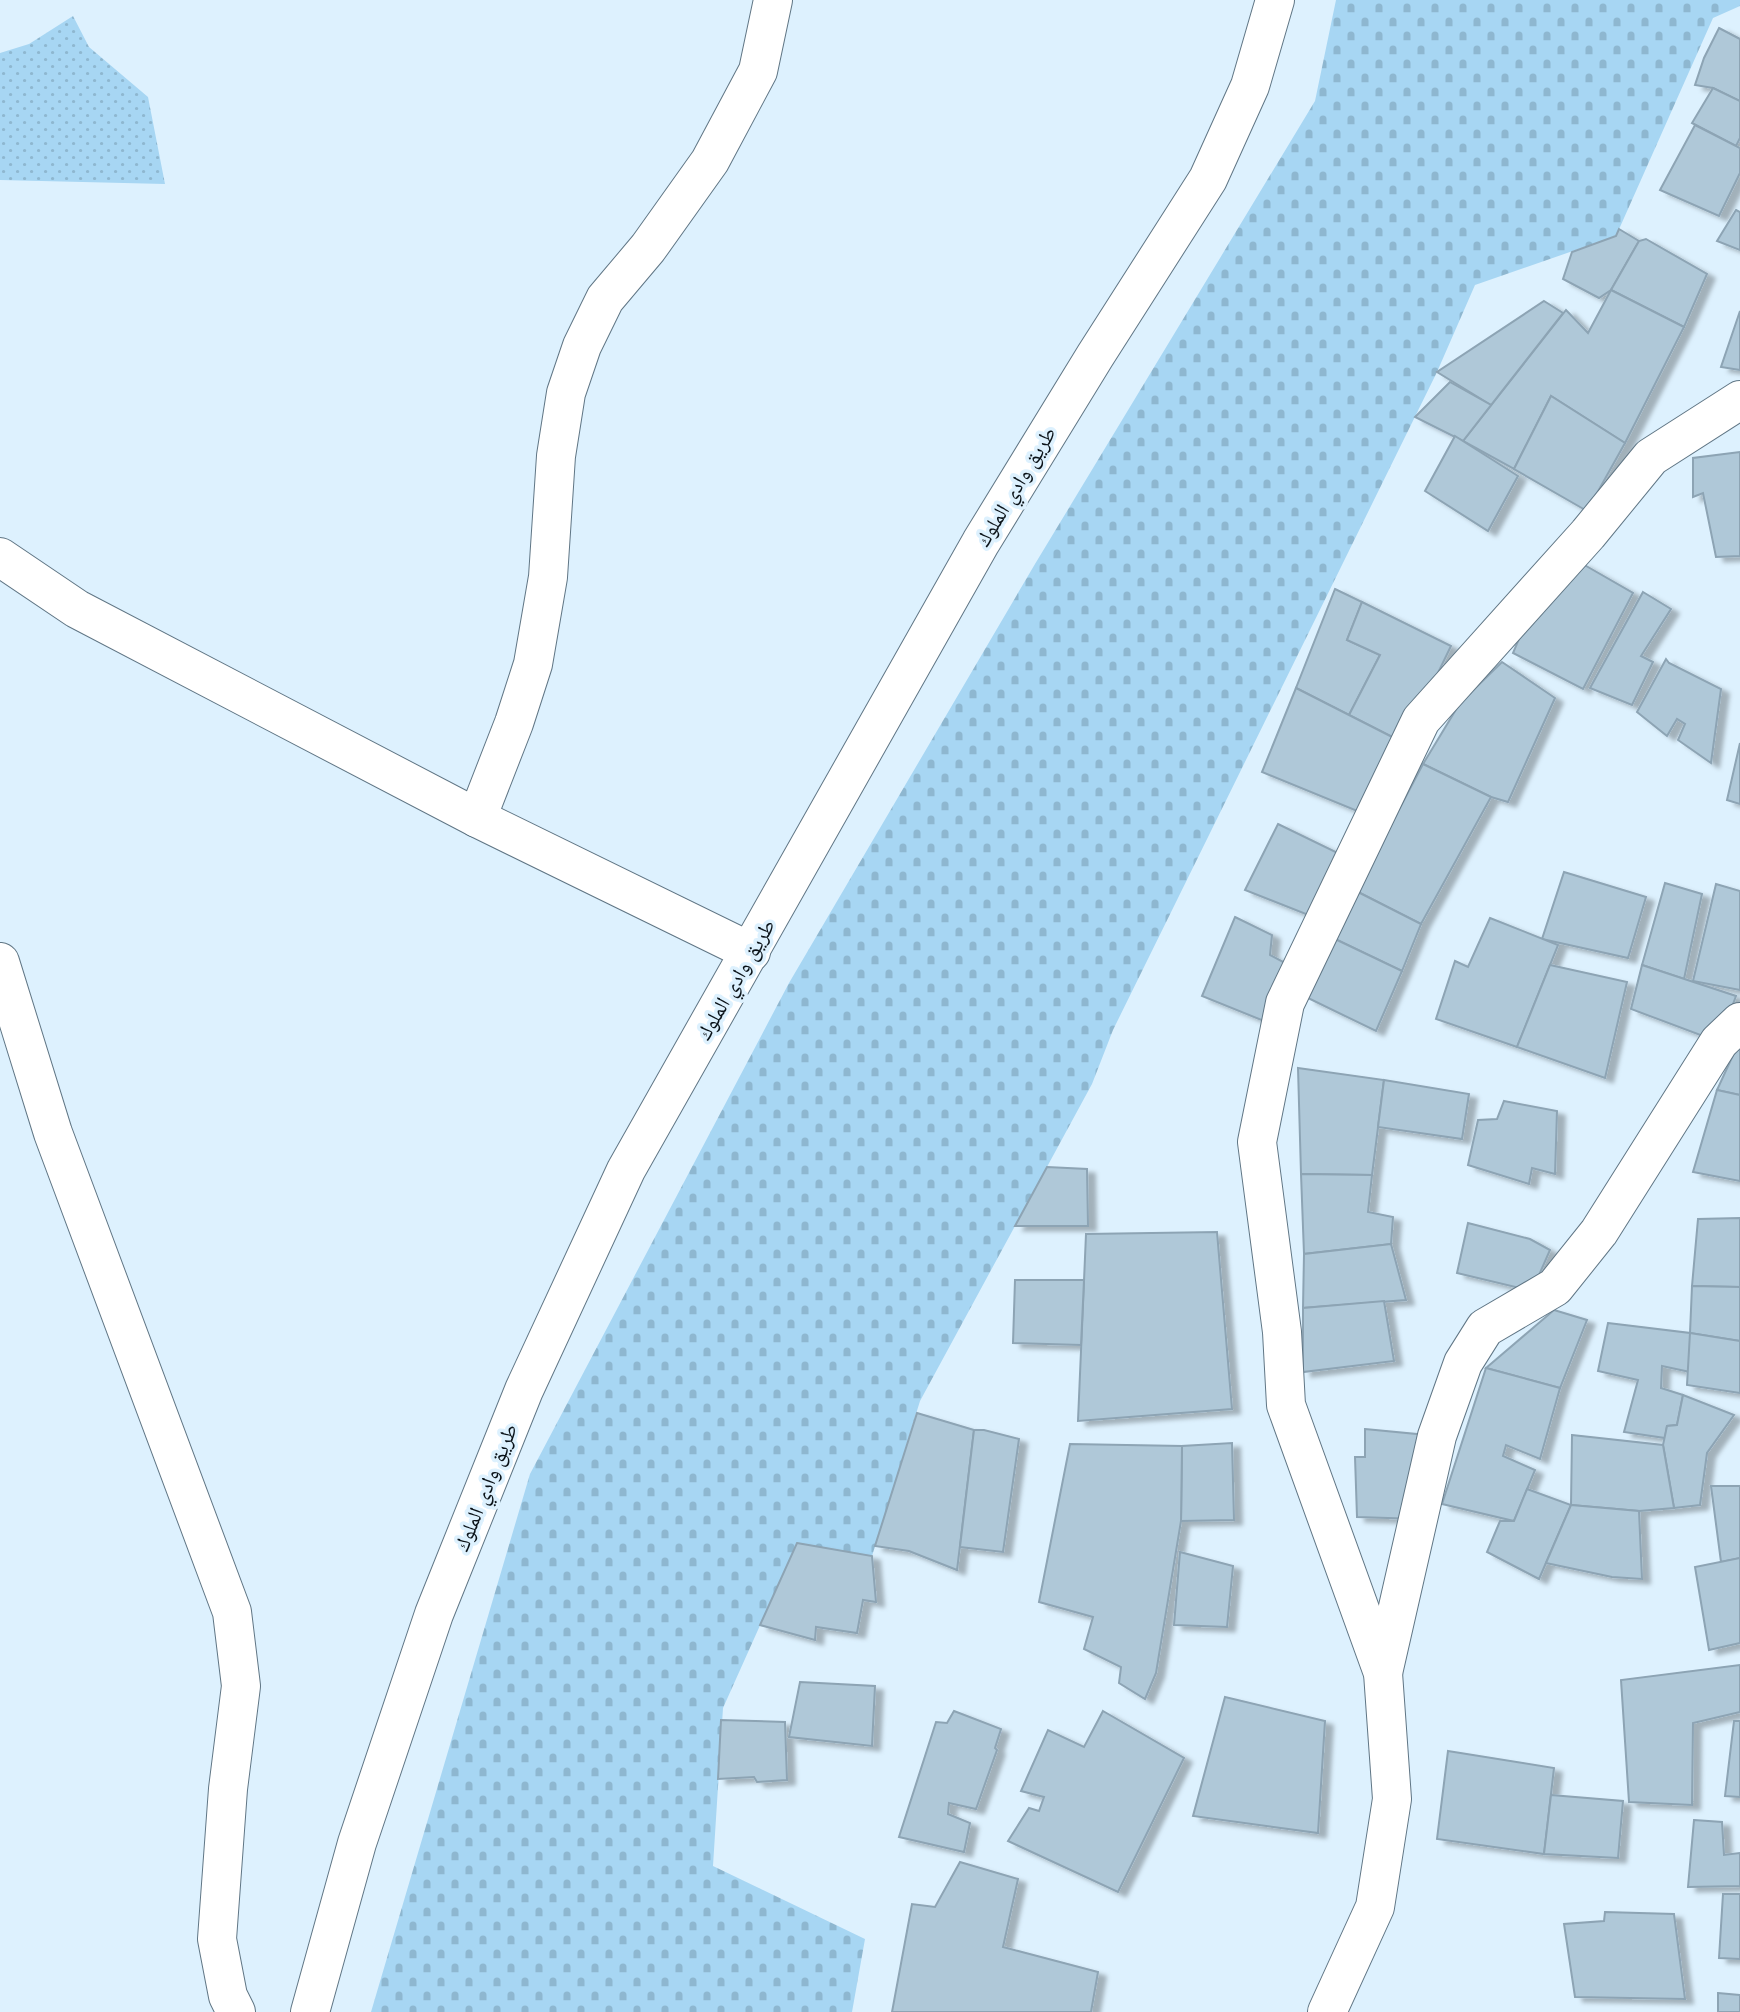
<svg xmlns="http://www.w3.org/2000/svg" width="1740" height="2012" font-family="Mulish,'Noto Naskh Arabic',sans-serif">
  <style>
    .cemetery { fill: url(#cemetery-stones) }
    .park { fill: url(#park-dots) }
    .building { fill: #afc8d8; stroke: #8da4b4; stroke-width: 2; filter: url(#shadow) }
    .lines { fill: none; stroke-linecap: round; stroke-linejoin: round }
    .minor-casing { stroke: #607685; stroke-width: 40 }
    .minor { stroke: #fff; stroke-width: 38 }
    .labels { text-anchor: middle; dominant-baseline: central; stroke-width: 7; stroke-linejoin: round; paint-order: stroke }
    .street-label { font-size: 21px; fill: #0a1218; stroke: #ddf1fe }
  </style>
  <defs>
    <pattern id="cemetery-stones" width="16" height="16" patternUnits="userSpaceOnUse" patternTransform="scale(1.75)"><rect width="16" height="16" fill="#a7d6f3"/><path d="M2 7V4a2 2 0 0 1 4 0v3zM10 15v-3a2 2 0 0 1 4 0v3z" fill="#8eb7d0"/></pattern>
    <pattern id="park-dots" width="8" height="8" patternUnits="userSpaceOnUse" patternTransform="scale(1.75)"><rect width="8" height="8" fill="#a7d6f3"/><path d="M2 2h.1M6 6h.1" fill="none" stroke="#8eb7d0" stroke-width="1.8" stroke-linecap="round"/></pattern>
    <filter id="shadow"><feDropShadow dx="8" dy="4.5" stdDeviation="2" flood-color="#0004"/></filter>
  </defs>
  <rect width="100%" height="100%" fill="#ddf1fe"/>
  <path class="cemetery" d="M1336,0h404v6l-27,12 -97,218 -141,49 -38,87 -324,658 -21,54 -172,317 -48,155 -75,-13 -74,165 -10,158 152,73 -13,73h-481l159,-538 259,-491 246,-419 280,-463z"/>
  <path class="park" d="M73,16l16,31 59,50 17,87 -165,-4v-127l29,-9z"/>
  <g class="building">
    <path d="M1719,28l21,11v62l-27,-13 -18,-3 9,-27z"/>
    <path d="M1713,88l27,13v37l-4,8 -44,-23z"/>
    <path d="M1695,125l45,23v25l-21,43 -59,-26z"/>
    <path d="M1736,210l4,2v38l-23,-9z"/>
    <path d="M1619,229l20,12 -28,49 -12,8 -36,-19 9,-27 44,-16z"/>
    <path d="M1646,239l61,35 -23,53 -73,-37 28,-49z"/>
    <path d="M1611,290l73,37 -59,116 -74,-47 -37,73 -51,-28 103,-131 22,23z"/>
    <path d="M1544,301l19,12 -72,92 -54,-33z"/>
    <path d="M1740,311v59l-19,-3z"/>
    <path d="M1450,382l41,23 -28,36 -48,-24z"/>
    <path d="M1551,396l74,47 -38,68 -73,-42z"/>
    <path d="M1455,436l63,40 -30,55 -63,-40z"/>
    <path d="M1740,452v104l-24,1 -13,-64 -10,4v-39z"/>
    <path d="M1581,563l52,30 -50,96 -70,-36 14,-33z"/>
    <path d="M1335,589l27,13 -15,38 33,15 -31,60 -53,-27z"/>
    <path d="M1643,592l28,17 -30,47 12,6 -21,43 -42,-17z"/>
    <path d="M1362,602l89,44 -47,97 -55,-28 31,-60 -33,-15z"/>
    <path d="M1666,659l3,4 52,26 -10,74 -33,-23 7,-16 -8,-5 -10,17 -30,-24z"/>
    <path d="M1502,662l53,36 -47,104 -17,-5 -68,-33 37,-61z"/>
    <path d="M1296,688l108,55 -37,72 -105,-43z"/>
    <path d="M1740,743v61l-13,-4z"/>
    <path d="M1423,764l68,33 -70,127 -65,-33z"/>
    <path d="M1278,824l68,33 -25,63 -76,-30z"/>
    <path d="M1564,872l82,25 -18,61 -86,-19z"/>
    <path d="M1665,883l37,11 -18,85 -42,-14z"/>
    <path d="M1716,884l24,7v99l-47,-9z"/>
    <path d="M1356,891l65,33 -19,47 -67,-32z"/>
    <path d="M1235,917l37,18 -2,20 30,16 -31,52 -67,-27z"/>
    <path d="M1490,918l68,27 -41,102 -81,-28 19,-58 13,6z"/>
    <path d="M1335,939l67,32 -26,60 -68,-33z"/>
    <path d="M1550,965l77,17 -22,96 -88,-31z"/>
    <path d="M1642,965l94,31 -17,46 -88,-33z"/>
    <path d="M1740,1040v55l-23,-5z"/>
    <path d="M1298,1068l86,12 -12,95 -71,-1z"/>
    <path d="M1384,1080l85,14 -7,45 -84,-12z"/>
    <path d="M1717,1090l23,5v86l-47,-9z"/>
    <path d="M1504,1101l53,10 -2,63 -23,-6 -3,16 -61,-19 10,-45 19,-1z"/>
    <path d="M1047,1167l40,2 1,57h-73z"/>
    <path d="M1301,1174l71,1 -4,37 25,5 -2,27 -87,10z"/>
    <path d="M1740,1218v69l-48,-1 6,-67z"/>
    <path d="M1468,1223l62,16 20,11 -18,41 -75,-18z"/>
    <path d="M1217,1232l15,177 -154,12 8,-187z"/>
    <path d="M1391,1244l15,56 -103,8 1,-54z"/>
    <path d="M1015,1280h69l-3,65 -68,-2z"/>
    <path d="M1692,1286l48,1v54l-50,-8z"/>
    <path d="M1384,1301l10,60 -91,11v-64z"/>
    <path d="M1554,1310l33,10 -27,68 -74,-20z"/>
    <path d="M1608,1323l82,10v39l-28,-6 -1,22 22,7 -6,30 -10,1 -2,12 -41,-6 14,-52 -40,-9z"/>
    <path d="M1690,1333l50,8v52l-53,-8z"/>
    <path d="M1486,1368l74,20 -20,71 -34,-14 -3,11 32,14 -21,51 -72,-17z"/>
    <path d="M1683,1395l51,20 -27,38 -7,52 -26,3 -11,-63 4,-19 10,-1z"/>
    <path d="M917,1413l57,17 -17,140 -48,-19 -34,-5z"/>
    <path d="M1365,1429l72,7 -18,83 -62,-2 -2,-60h10z"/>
    <path d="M974,1430h10l35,9 -16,113 -43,-5z"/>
    <path d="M1572,1435l91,10 11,63 -35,3 -68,-6z"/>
    <path d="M1232,1443l2,77 -53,1 1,-75z"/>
    <path d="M1070,1444l112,2 -1,75 -25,152 -11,26 -26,-16 2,-16 -37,-18 9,-32 -54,-15z"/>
    <path d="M1711,1486h29v72l-19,4z"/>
    <path d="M1527,1489l44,16 -32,74 -52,-27 13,-31h14z"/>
    <path d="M1571,1505l68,6 3,68 -30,-2 -66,-14z"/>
    <path d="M797,1543l75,13 4,46 -13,-2 -6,33 -41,-6 -1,13 -55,-15z"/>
    <path d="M1180,1552l53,14 -6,61 -53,-2z"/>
    <path d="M1740,1558v85l-31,7 -14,-83z"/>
    <path d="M1740,1665v47l-47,11 -1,82 -63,-3 -8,-122z"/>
    <path d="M800,1682l75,4 -3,60 -83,-9z"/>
    <path d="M1225,1697l100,24 -7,112 -125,-17z"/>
    <path d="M954,1711l47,18 -6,19 2,2 -21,59 -27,-6 -1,11 22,9 -6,29 -65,-15 37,-115 11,1z"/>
    <path d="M1103,1711l81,47 -66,134 -110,-51 21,-33 10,3 5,-14 -23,-6 27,-61 36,17z"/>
    <path d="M721,1720l64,2 2,58 -30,2 -3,-5 -36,2z"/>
    <path d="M1734,1721h6v76l-15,-1z"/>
    <path d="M1448,1751l106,17 -10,86 -107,-15z"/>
    <path d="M1551,1795l72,6 -5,57 -74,-4z"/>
    <path d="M1694,1820l28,2 2,33 16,-2v33l-52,1z"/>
    <path d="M960,1862l58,17 -15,68 95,25 -7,40h-199l20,-108 23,3z"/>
    <path d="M1723,1894h17v65l-21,-1z"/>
    <path d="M1605,1912l69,2 11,85 -110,-2 -11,-73 40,-3z"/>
    <path d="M1718,1993l22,2v17h-22z"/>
  </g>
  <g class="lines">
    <g class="minor-casing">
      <g id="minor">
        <path d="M0,557l77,52 400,209 274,134"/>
        <path d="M477,818l37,-95 19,-59 15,-87 8,-121 10,-63 16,-47 23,-47 43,-51 62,-87 48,-90 15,-71"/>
        <path d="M0,962l53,171 179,479 9,74 -13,103 -11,150 11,57 8,16"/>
        <path d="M1383,1673l54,-237 26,-73 22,-35 70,-41 44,-55 120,-190 21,-20"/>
        <path d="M310,2012l47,-169 77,-229 90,-224 102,-220 355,-628 114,-186 113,-177 42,-93 25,-86"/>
        <path d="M1327,2012l48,-105 17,-108 -9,-126 -97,-268 -4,-73 -25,-190 28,-139 136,-283 167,-186 63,-77 89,-57"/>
      </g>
    </g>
    <use href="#minor" class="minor"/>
  </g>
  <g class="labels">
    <g class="street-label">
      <text transform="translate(1015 486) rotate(-59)">طريق وادي الملوك</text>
      <text transform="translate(735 979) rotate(-60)">طريق وادي الملوك</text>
      <text transform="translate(485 1487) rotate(-68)">طريق وادي الملوك</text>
    </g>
  </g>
</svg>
